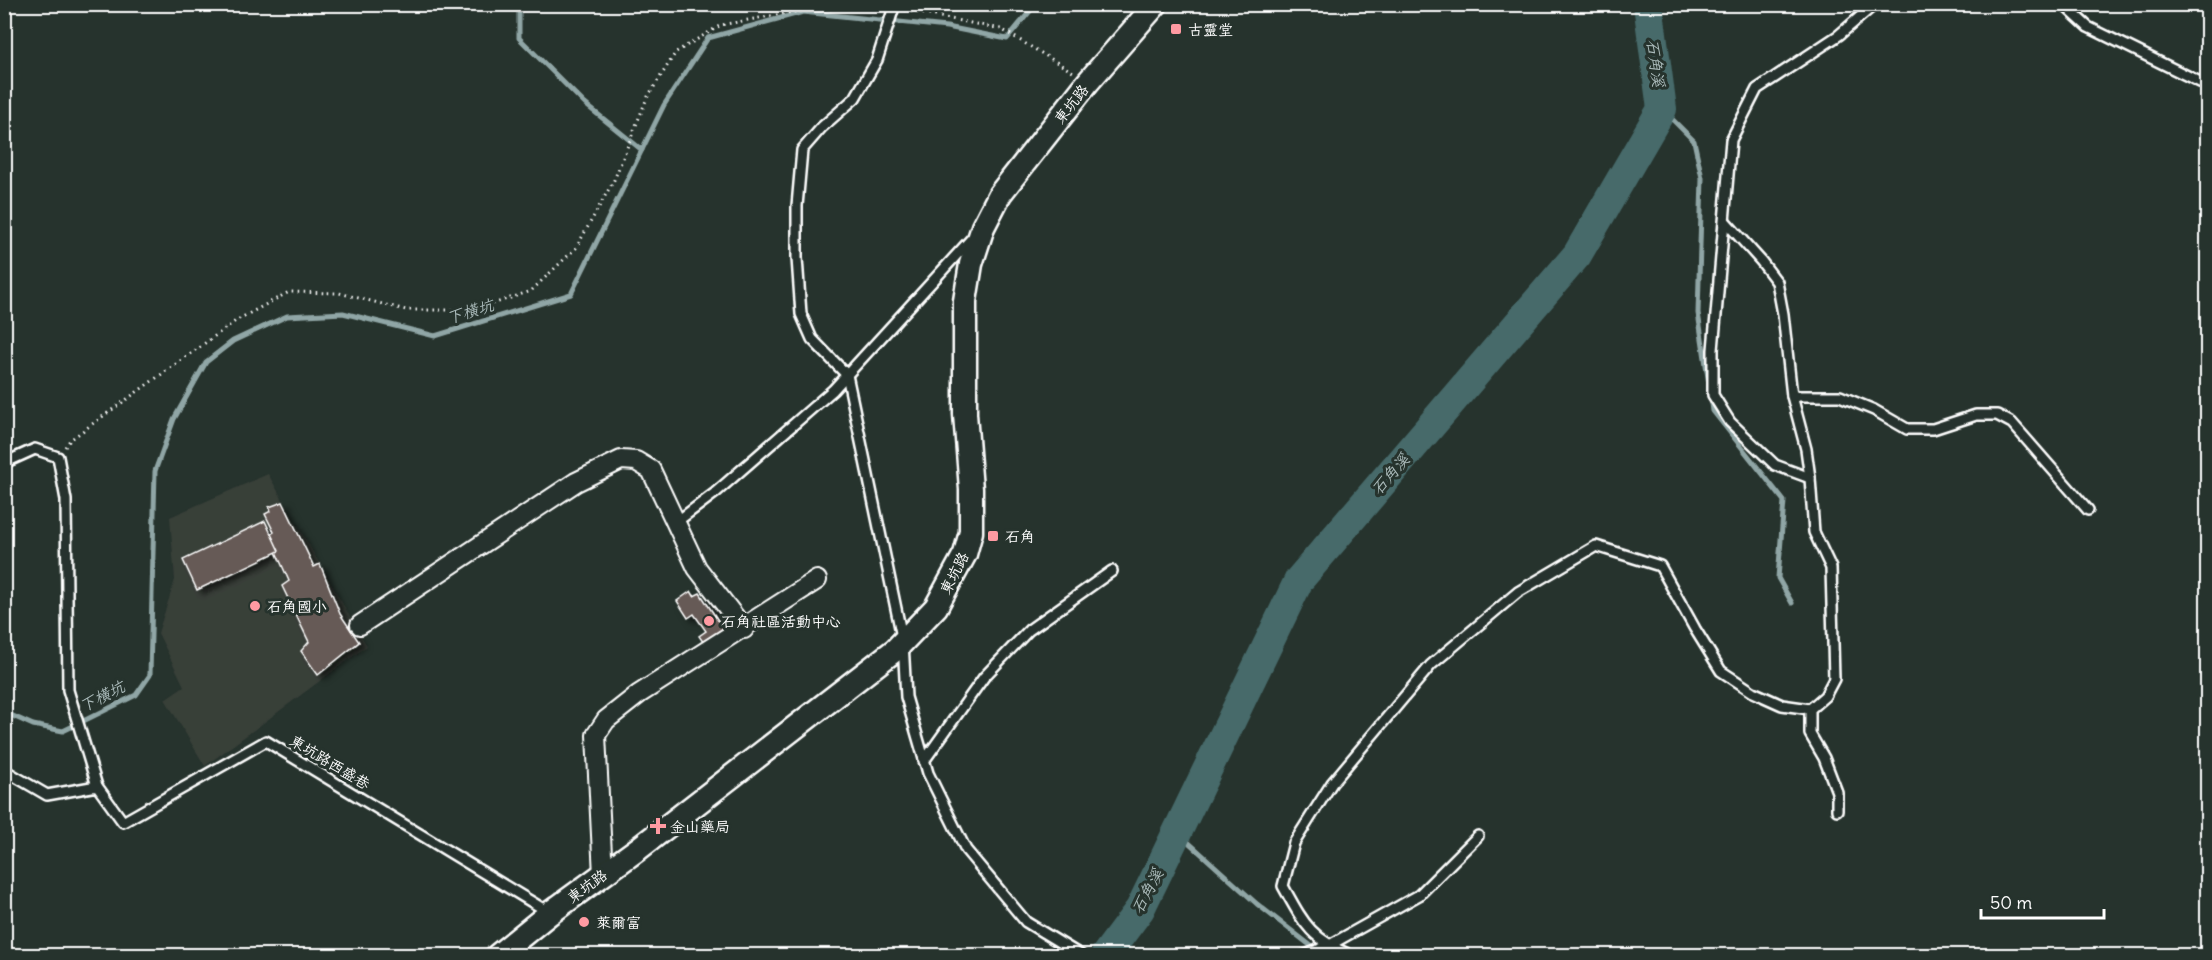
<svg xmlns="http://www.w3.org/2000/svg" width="2212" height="960" font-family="Delius,'LXGW WenKai TC',sans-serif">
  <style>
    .built { fill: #393f39 }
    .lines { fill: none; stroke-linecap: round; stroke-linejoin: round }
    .stream { stroke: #90a6a6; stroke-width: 5 }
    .river { stroke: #466a6a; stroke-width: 30 }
    .building { fill: #665a56; stroke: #fff; stroke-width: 1.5; filter: url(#shadow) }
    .service-casing { stroke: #fff; stroke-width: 14 }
    .minor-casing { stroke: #fff; stroke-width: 22 }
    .tertiary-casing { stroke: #fff; stroke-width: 27 }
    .path { stroke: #fff; stroke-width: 3; stroke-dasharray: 1.5 4.5; stroke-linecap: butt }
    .service { stroke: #26332d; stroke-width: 9 }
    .minor { stroke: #26332d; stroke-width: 18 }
    .tertiary { stroke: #26332d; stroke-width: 22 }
    .poi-dot { fill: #ff9aa2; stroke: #26332d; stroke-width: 2 }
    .labels { text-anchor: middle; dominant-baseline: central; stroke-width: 6; stroke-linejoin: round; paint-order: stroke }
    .poi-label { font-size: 15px; fill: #fff; stroke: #26332d; text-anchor: start }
    .street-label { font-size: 15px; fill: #fff; stroke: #26332d }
    .water-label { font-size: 16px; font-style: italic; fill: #acbcbc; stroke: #26332d }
  </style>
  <defs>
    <filter id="shadow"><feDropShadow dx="6" dy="4" stdDeviation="3" flood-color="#0009"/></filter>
  </defs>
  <rect width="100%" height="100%" fill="#26332d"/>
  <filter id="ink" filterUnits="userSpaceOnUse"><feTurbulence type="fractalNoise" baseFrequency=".0167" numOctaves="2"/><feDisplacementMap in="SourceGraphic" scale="12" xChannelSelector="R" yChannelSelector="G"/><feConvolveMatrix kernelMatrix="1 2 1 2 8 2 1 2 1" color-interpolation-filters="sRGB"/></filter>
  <g filter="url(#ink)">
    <path class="built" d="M268,474l99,172 -162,120 -40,-67 19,-13 -26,-53 17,-53 -5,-63z"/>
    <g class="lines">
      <g class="stream">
        <path d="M519,4v34l66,66 57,46"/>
        <path d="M1662,109l32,32 8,37 -4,135 11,71"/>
        <path d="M1711,396l2,15 71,90 -6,77 14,25"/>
        <path d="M4,712l29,13 30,6 73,-36 14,-20 5,-204 19,-52 32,-57 27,-21 54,-25 56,-3 92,23 136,-42 93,-189 44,-67 95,-26 144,15 60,12 29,-35"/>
        <path d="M1177,832l80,72 58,45 6,7"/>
      </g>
      <path class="river" d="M1105,956l35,-47 159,-329 278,-325 85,-146 -14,-105"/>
    </g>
    <g class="building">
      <path d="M283,502l31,65 6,-3 20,50 19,28 -41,33 -17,-24 8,-9 -27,-56 7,-5 -16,-36 -5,3 -4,-9 10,-7 -9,-18 6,-3 -2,-4z"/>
      <path d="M265,521l14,30 -82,39 -14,-30z"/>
      <path d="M691,591l3,5 6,-3 19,29 4,-2 9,13 -24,16 -9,-13 7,-5 -12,-17 -6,4 -11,-17z"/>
    </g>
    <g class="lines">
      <g class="service-casing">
        <g id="service">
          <path d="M895,4l-18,56 -22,38 -33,29 -20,23 -5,56v52l4,56 11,25 35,36 56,267 3,55 22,76 38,77 60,72 56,34"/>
          <path d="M2063,4l25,23 120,59"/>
          <path d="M1725,221l36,40 16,21 6,32 9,82 14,53 4,29 4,54 17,36 3,111 -9,17 -15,13v25l14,24 13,34v18"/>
          <path d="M1792,396h48l34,14 33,19h26l43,-14h21l15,8 76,87"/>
          <path d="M4,463l31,-14 23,8 8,43 2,190 29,96"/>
          <path d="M1810,478l-35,-13 -45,-43 -17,-27v-45l18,-210 26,-51 82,-54 36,-31"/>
          <path d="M675,523l40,-30 118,-103 140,-153"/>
          <path d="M924,761l60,-84 45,-47 83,-59"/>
          <path d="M4,770l43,25 50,-9 26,36 143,-81 284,172"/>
          <path d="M1303,956l25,-10 91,-51 59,-59"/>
          <path d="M1352,956c-42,-18 -48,-32 -69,-70l11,-43 38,-60 99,-118 87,-73 78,-46 64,20 35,63 26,42 32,21 29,13 28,4"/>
        </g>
      </g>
      <g class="minor-casing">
        <g id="minor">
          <path d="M360,625l216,-143 45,-22 15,1 15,9 46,98 47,61"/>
          <path d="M603,875l-7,-140 10,-15 33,-26 178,-114"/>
        </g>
      </g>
      <g class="tertiary-casing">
        <path id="tertiary" d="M497,956l53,-43 88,-64 257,-199 41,-43 29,-53 6,-22v-43l-6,-75v-113l6,-37 12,-37 17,-33 88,-112 68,-78"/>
      </g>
      <g class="path">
        <path d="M905,10l96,19 72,43"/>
        <path d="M65,447l5,-7 167,-120 52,-28 50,1 67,17h69l56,-19 45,-43 38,-68 33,-82 29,-46 45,-27 71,-13 90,-7"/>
      </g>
      <use href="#service" class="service"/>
      <use href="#minor" class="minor"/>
      <use href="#tertiary" class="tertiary"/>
    </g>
  </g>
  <g class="poi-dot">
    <rect x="1170" y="23" width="12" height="12" rx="3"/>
    <rect x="987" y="530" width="12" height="12" rx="3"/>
    <circle cx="255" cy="606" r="6"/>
    <circle cx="709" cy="621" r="6"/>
    <path d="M655 817h6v6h6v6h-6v6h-6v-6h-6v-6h6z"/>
    <circle cx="584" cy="922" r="6"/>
  </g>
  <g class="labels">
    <g class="poi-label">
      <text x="1188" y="29">古靈堂</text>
      <text x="1005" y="536">石角</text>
      <text x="267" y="606">石角國小</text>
      <text x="721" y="621">石角社區活動中心</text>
      <text x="670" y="826">金山藥局</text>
      <text x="596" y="922">萊爾富</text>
    </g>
    <g class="street-label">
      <text transform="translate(1071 104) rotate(-52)">東坑路</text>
      <text transform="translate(954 573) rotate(-63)">東坑路</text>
      <text transform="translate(330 762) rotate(31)">東坑路西盛巷</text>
      <text transform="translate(587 886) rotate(-36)">東坑路</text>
    </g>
    <g class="water-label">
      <text transform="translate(1656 63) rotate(82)">石角溪</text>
      <text transform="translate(470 311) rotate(-17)">下橫坑</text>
      <text transform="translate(1390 474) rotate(-49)">石角溪</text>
      <text transform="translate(102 696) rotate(-27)">下橫坑</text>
      <text transform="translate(1147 891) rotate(-62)">石角溪</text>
    </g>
  </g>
  <rect width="2212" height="960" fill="none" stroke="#26332d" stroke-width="24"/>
  <rect x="12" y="12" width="2188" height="936" fill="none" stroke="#fff" stroke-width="2" filter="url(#ink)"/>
  <path d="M1981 909v9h123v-9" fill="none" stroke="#ffffff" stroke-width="3"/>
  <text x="1990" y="909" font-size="18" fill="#ffffff" stroke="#26332d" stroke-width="4.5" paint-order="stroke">50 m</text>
</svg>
